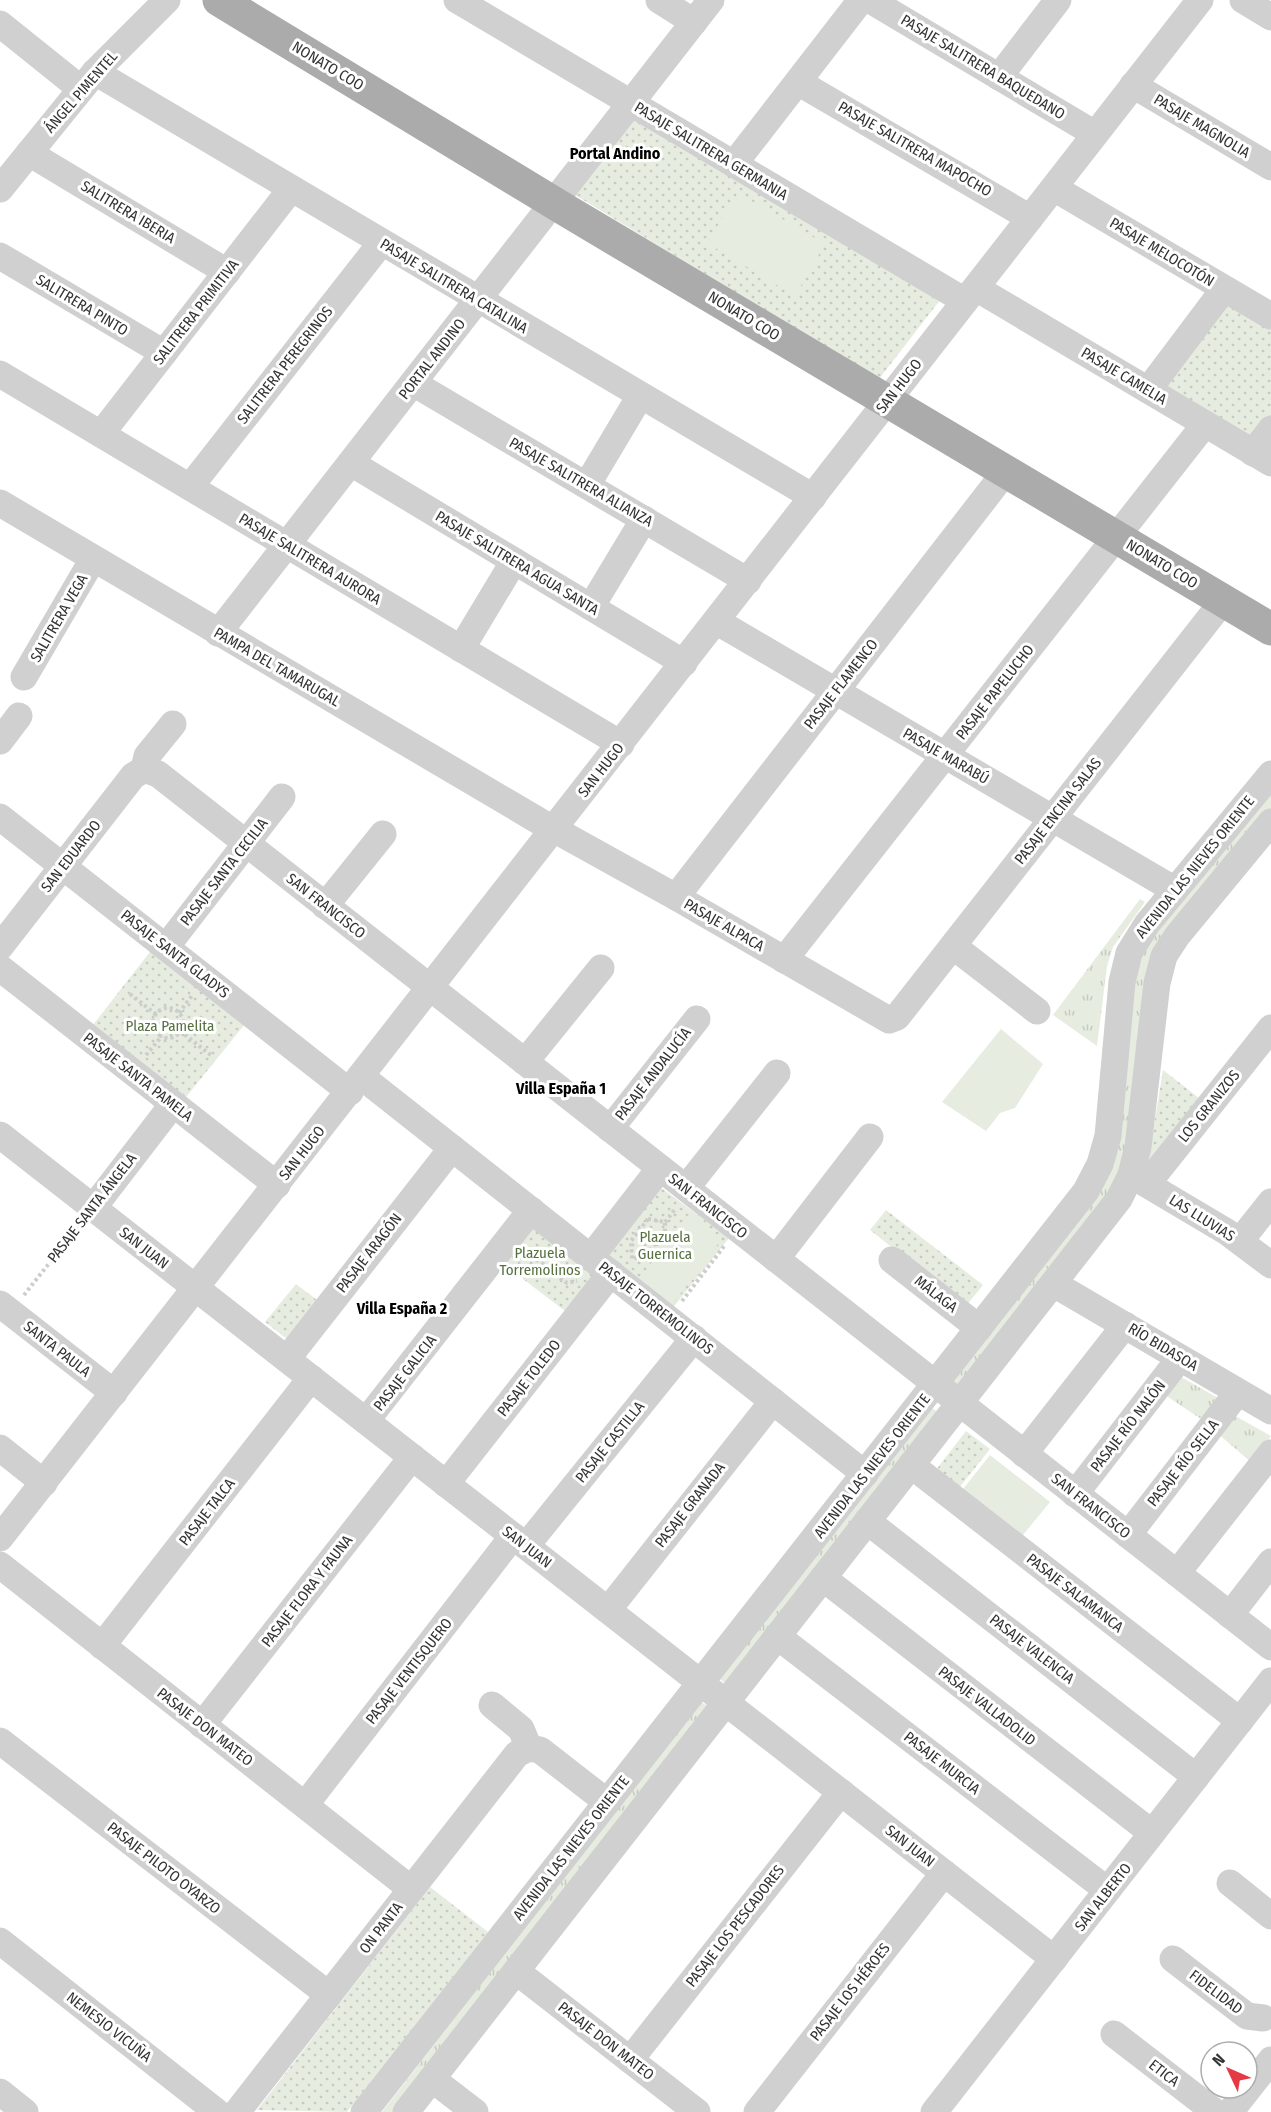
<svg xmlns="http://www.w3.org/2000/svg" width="1271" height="2112" font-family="'Fira Sans Condensed',sans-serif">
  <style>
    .grass { fill: url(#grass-tufts) }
    .park { fill: url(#park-dots) }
    .pitch { fill: #e6ecdf }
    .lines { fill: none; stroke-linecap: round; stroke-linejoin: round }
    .path { stroke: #cdcdcd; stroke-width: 4; stroke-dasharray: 3 3; stroke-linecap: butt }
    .minor { stroke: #d0d0d0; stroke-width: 27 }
    .major { stroke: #ababab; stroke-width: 33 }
    .labels { text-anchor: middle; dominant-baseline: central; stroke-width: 6; stroke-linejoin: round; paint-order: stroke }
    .street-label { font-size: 15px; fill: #333; stroke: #fff }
    .park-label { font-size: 15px; fill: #56703f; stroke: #fff }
    .neighbourhood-label { font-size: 16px; font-weight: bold; fill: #000; stroke: #fff }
  </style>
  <defs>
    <pattern id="grass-tufts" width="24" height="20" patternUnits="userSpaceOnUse" patternTransform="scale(1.5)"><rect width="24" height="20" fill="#e6ecdf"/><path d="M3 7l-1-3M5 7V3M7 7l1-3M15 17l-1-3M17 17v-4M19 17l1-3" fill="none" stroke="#c6cbc0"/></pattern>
    <pattern id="park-dots" width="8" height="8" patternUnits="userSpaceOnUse" patternTransform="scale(1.5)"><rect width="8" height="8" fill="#e6ecdf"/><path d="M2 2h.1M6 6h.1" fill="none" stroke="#c6cbc0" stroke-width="1.8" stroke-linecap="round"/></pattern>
  </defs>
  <rect width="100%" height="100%" fill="#fff"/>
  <g class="grass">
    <path d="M1271,787v22l-114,136 -32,225 -165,217 -9,-7 144,-189 43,-239z"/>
    <path d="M1140,899l5,3 -32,45 -6,19 -10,80 -44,-31z"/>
    <path d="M1176,1374l42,24 -17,21 -39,-26z"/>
    <path d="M930,1407l10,6 -212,272 -10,-7z"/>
    <path d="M1230,1413l41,23 -19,27 -36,-31z"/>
    <path d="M700,1701l10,7 -314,404h-14z"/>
  </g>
  <g class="park">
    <path d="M636,115l308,180 -65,84 -304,-184z"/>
    <path d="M1221,303l50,21v93l-16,21 -96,-51z"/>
    <path d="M153,948l96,71 -67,83 -93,-72z"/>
    <path d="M1163,1070l41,32 -58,73z"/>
    <path d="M656,1184l73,54 -58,72 -67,-58z"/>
    <path d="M886,1210l97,75 -21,26 -50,-48 -42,-33z"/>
    <path d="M532,1225l68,52 -31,37 -67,-51z"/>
    <path d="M296,1284l25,19 -30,39 -26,-20z"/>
    <path d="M966,1431l24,18 -35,44 -23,-18z"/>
    <path d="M430,1887l58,45 -141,180 -90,-2z"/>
  </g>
  <g class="pitch">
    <path d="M738,193l87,51 -30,52 -88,-53z"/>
    <path d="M1001,1029l42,35 -28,44 -15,5 -14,18 -44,-29z"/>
    <path d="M688,1215l33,25 -50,66 -33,-26z"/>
    <path d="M990,1455l60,47 -32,39 -59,-47z"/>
  </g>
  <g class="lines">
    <g class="path">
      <path d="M130,994l27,21"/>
      <circle cx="168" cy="1023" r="15"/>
      <path d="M179,1013l14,-19"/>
      <path d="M180,1031l32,25"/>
      <path d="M146,1055l16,-19"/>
      <path d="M648,1219l17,3v9l-18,23 -15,5 -1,-18z"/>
      <path d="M665,1222l11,-14"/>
      <path d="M527,1252l40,31 10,-2"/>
      <path d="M24,1295l57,-72"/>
      <path d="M682,1301l43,-56"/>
    </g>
    <g class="minor">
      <path d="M457,0l508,301"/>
      <path d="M659,0l35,22"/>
      <path d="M870,0l225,134"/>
      <path d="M1243,0l28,17"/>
      <path d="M0,24l81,65"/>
      <path d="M95,72l718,425"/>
      <path d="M999,77l59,-77"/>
      <path d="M798,82l232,136"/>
      <path d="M1133,85l138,82"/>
      <path d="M29,153l198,119"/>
      <path d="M734,164l127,-164"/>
      <path d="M1054,188l217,128"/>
      <path d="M0,189l95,-117 72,-72"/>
      <path d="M0,256l164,97"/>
      <path d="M976,288l295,175"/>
      <path d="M0,374l621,370"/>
      <path d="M413,383l335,198"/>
      <path d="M1148,390l76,-101"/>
      <path d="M101,434l190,-245"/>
      <path d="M1253,453l18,-24"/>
      <path d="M351,463l333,200"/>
      <path d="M587,485l53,-89"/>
      <path d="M190,487l191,-244"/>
      <path d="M0,503l539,318 137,76 213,123 8,-3 326,-416"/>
      <path d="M591,607l53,-88"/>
      <path d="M716,621l459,269"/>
      <path d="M218,633l493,-633"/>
      <path d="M461,649l53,-88"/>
      <path d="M24,677l69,-118"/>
      <path d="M0,741l19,-25"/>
      <path d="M144,769l14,5 1113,873"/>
      <path d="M144,769l3,-13 26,-32"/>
      <path d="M0,817l350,275"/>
      <path d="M676,897l330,-426"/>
      <path d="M325,906l58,-72"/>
      <path d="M953,946l84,65"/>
      <path d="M0,947l133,-171 11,-7"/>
      <path d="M166,947l116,-150"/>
      <path d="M784,960l421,-536"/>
      <path d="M0,968l277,217"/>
      <path d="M525,1062l76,-94"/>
      <path d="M362,1077l503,397"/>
      <path d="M610,1129l87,-110"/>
      <path d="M0,1135l1054,824"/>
      <path d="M1131,1175l96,57 44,33"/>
      <path d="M1147,1184l124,-156"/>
      <path d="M686,1188l91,-115"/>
      <path d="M93,1208l80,-104"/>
      <path d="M1240,1241l31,-39"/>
      <path d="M591,1257l69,-89"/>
      <path d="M776,1259l94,-122"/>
      <path d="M892,1260l87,68"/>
      <path d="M1054,1284l217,127"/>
      <path d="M0,1304l114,89"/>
      <path d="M287,1359l165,-211"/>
      <path d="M366,1421l165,-211"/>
      <path d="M0,1448l44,35"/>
      <path d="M1024,1454l101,-129"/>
      <path d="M911,1465l329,256"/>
      <path d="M446,1484l165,-211"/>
      <path d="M1075,1494l105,-136"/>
      <path d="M867,1521l329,256"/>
      <path d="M1128,1535l110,-143"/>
      <path d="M0,1538l1200,-1538"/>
      <path d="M526,1546l168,-208"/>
      <path d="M0,1565l411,324"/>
      <path d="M1177,1573l94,-120"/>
      <path d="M823,1578l329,255"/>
      <path d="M608,1610l165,-209"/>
      <path d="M1230,1615l41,-53"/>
      <path d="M777,1636l330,254"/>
      <path d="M102,1646l209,-268"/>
      <path d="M492,1705l29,24 8,19"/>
      <path d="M202,1725l210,-268"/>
      <path d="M0,1741l329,254"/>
      <path d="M305,1805l208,-269"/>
      <path d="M1230,1883l41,33"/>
      <path d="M0,1941l217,171"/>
      <path d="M1173,1959l74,57 16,2"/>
      <path d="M516,1971l181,141"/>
      <path d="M1114,2034l101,78"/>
      <path d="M630,2060l211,-268"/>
      <path d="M432,2079l43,33"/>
      <path d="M0,2092l25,20"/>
      <path d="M237,2112l280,-358 12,-6 11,2 67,52"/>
      <path d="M364,2112l722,-921 14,-27 8,-28 14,-154 7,-29 18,-29 124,-150"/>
      <path d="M406,2112l713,-913 12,-24 7,-28 19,-164 7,-27 13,-20 94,-114"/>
      <path d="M757,2112l187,-239"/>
      <path d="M934,2112l337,-431"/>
      <path d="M1230,2112l41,-52"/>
    </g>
    <path class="major" d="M219,0l350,212 702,417"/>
  </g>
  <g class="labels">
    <g class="street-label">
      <text transform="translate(328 66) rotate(31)">NONATO COO</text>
      <text transform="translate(983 67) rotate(31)">PASAJE SALITRERA BAQUEDANO</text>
      <text transform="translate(81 92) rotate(-49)">ÁNGEL PIMENTEL</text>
      <text transform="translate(1202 126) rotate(31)">PASAJE MAGNOLIA</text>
      <text transform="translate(915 149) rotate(30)">PASAJE SALITRERA MAPOCHO</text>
      <text transform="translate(711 151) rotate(31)">PASAJE SALITRERA GERMANIA</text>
      <text transform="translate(128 212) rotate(31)">SALITRERA IBERIA</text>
      <text transform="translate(1162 252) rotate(31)">PASAJE MELOCOTÓN</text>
      <text transform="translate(454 286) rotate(31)">PASAJE SALITRERA CATALINA</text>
      <text transform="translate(82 305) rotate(31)">SALITRERA PINTO</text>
      <text transform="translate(196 312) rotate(-52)">SALITRERA PRIMITIVA</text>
      <text transform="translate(744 316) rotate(31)">NONATO COO</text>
      <text transform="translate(432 359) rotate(-52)">PORTAL ANDINO</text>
      <text transform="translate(285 365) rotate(-52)">SALITRERA PEREGRINOS</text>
      <text transform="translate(1124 376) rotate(31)">PASAJE CAMELIA</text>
      <text transform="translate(899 386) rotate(-52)">SAN HUGO</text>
      <text transform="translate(581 482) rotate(30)">PASAJE SALITRERA ALIANZA</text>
      <text transform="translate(310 559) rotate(31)">PASAJE SALITRERA AURORA</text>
      <text transform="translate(517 563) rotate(31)">PASAJE SALITRERA AGUA SANTA</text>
      <text transform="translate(1162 564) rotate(31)">NONATO COO</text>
      <text transform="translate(59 618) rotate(-60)">SALITRERA VEGA</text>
      <text transform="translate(277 667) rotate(30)">PAMPA DEL TAMARUGAL</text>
      <text transform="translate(841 684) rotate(-52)">PASAJE FLAMENCO</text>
      <text transform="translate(995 692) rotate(-52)">PASAJE PAPELUCHO</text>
      <text transform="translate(946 756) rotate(30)">PASAJE MARABÚ</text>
      <text transform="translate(601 770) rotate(-52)">SAN HUGO</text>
      <text transform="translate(1058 811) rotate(-52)">PASAJE ENCINA SALAS</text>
      <text transform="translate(71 856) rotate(-52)">SAN EDUARDO</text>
      <text transform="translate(1195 867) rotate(-51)">AVENIDA LAS NIEVES ORIENTE</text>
      <text transform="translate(224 872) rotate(-52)">PASAJE SANTA CECILIA</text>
      <text transform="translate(326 906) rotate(38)">SAN FRANCISCO</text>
      <text transform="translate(724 925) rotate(30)">PASAJE ALPACA</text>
      <text transform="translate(175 954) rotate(38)">PASAJE SANTA GLADYS</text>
      <text transform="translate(653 1074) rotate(-52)">PASAJE ANDALUCÍA</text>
      <text transform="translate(138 1077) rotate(38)">PASAJE SANTA PAMELA</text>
      <text transform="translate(1209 1106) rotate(-51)">LOS GRANIZOS</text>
      <text transform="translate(302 1153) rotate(-52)">SAN HUGO</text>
      <text transform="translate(708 1206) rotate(38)">SAN FRANCISCO</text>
      <text transform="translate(92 1208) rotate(-52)">PASAJE SANTA ÁNGELA</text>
      <text transform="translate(1202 1218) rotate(32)">LAS LLUVIAS</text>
      <text transform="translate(144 1248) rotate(38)">SAN JUAN</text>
      <text transform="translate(369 1253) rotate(-52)">PASAJE ARAGÓN</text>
      <text transform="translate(936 1294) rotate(38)">MÁLAGA</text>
      <text transform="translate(656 1308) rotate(38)">PASAJE TORREMOLINOS</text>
      <text transform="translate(1163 1347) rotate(31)">RÍO BIDASOA</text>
      <text transform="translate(57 1349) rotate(38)">SANTA PAULA</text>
      <text transform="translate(405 1373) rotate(-52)">PASAJE GALICIA</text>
      <text transform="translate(529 1378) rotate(-52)">PASAJE TOLEDO</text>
      <text transform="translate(1128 1426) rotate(-52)">PASAJE RÍO NALÓN</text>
      <text transform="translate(610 1442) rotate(-51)">PASAJE CASTILLA</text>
      <text transform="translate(1183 1463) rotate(-52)">PASAJE RÍO SELLA</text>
      <text transform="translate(872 1466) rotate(-52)">AVENIDA LAS NIEVES ORIENTE</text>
      <text transform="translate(690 1505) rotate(-52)">PASAJE GRANADA</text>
      <text transform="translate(1091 1506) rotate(38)">SAN FRANCISCO</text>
      <text transform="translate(207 1512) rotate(-52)">PASAJE TALCA</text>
      <text transform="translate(527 1547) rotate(38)">SAN JUAN</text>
      <text transform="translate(307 1591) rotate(-52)">PASAJE FLORA Y FAUNA</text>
      <text transform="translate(1075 1593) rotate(38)">PASAJE SALAMANCA</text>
      <text transform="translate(1032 1649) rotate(38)">PASAJE VALENCIA</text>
      <text transform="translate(409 1671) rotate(-52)">PASAJE VENTISQUERO</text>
      <text transform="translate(987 1706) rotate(38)">PASAJE VALLADOLID</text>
      <text transform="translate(205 1727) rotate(38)">PASAJE DON MATEO</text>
      <text transform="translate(942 1763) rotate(38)">PASAJE MURCIA</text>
      <text transform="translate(910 1846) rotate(38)">SAN JUAN</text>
      <text transform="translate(571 1848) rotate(-52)">AVENIDA LAS NIEVES ORIENTE</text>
      <text transform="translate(164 1868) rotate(38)">PASAJE PILOTO OYARZO</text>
      <text transform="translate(1103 1897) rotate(-52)">SAN ALBERTO</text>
      <text transform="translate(735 1926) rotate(-52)">PASAJE LOS PESCADORES</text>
      <text transform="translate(381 1928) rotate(-52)">ON PANTA</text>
      <text transform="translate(850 1992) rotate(-52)">PASAJE LOS HÉROES</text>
      <text transform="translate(1216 1992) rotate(37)">FIDELIDAD</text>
      <text transform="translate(109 2027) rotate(38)">NEMESIO VICUÑA</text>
      <text transform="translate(606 2041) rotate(38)">PASAJE DON MATEO</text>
      <text transform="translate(1164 2073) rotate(38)">ETICA</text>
    </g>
    <g class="park-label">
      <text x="170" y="1026">Plaza Pamelita</text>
      <text x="665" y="1237">Plazuela<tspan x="665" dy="17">Guernica</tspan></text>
      <text x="540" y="1253">Plazuela<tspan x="540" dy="17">Torremolinos</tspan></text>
    </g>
    <g class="neighbourhood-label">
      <text x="615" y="153">Portal Andino</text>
      <text x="561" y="1088">Villa España 1</text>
      <text x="402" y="1308">Villa España 2</text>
    </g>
  </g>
  <g transform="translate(1229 2070) rotate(314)"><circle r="28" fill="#ffffff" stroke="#adadad" stroke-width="1.5"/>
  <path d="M0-4.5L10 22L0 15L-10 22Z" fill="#e63946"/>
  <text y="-9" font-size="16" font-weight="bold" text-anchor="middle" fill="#333333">N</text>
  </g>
</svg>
